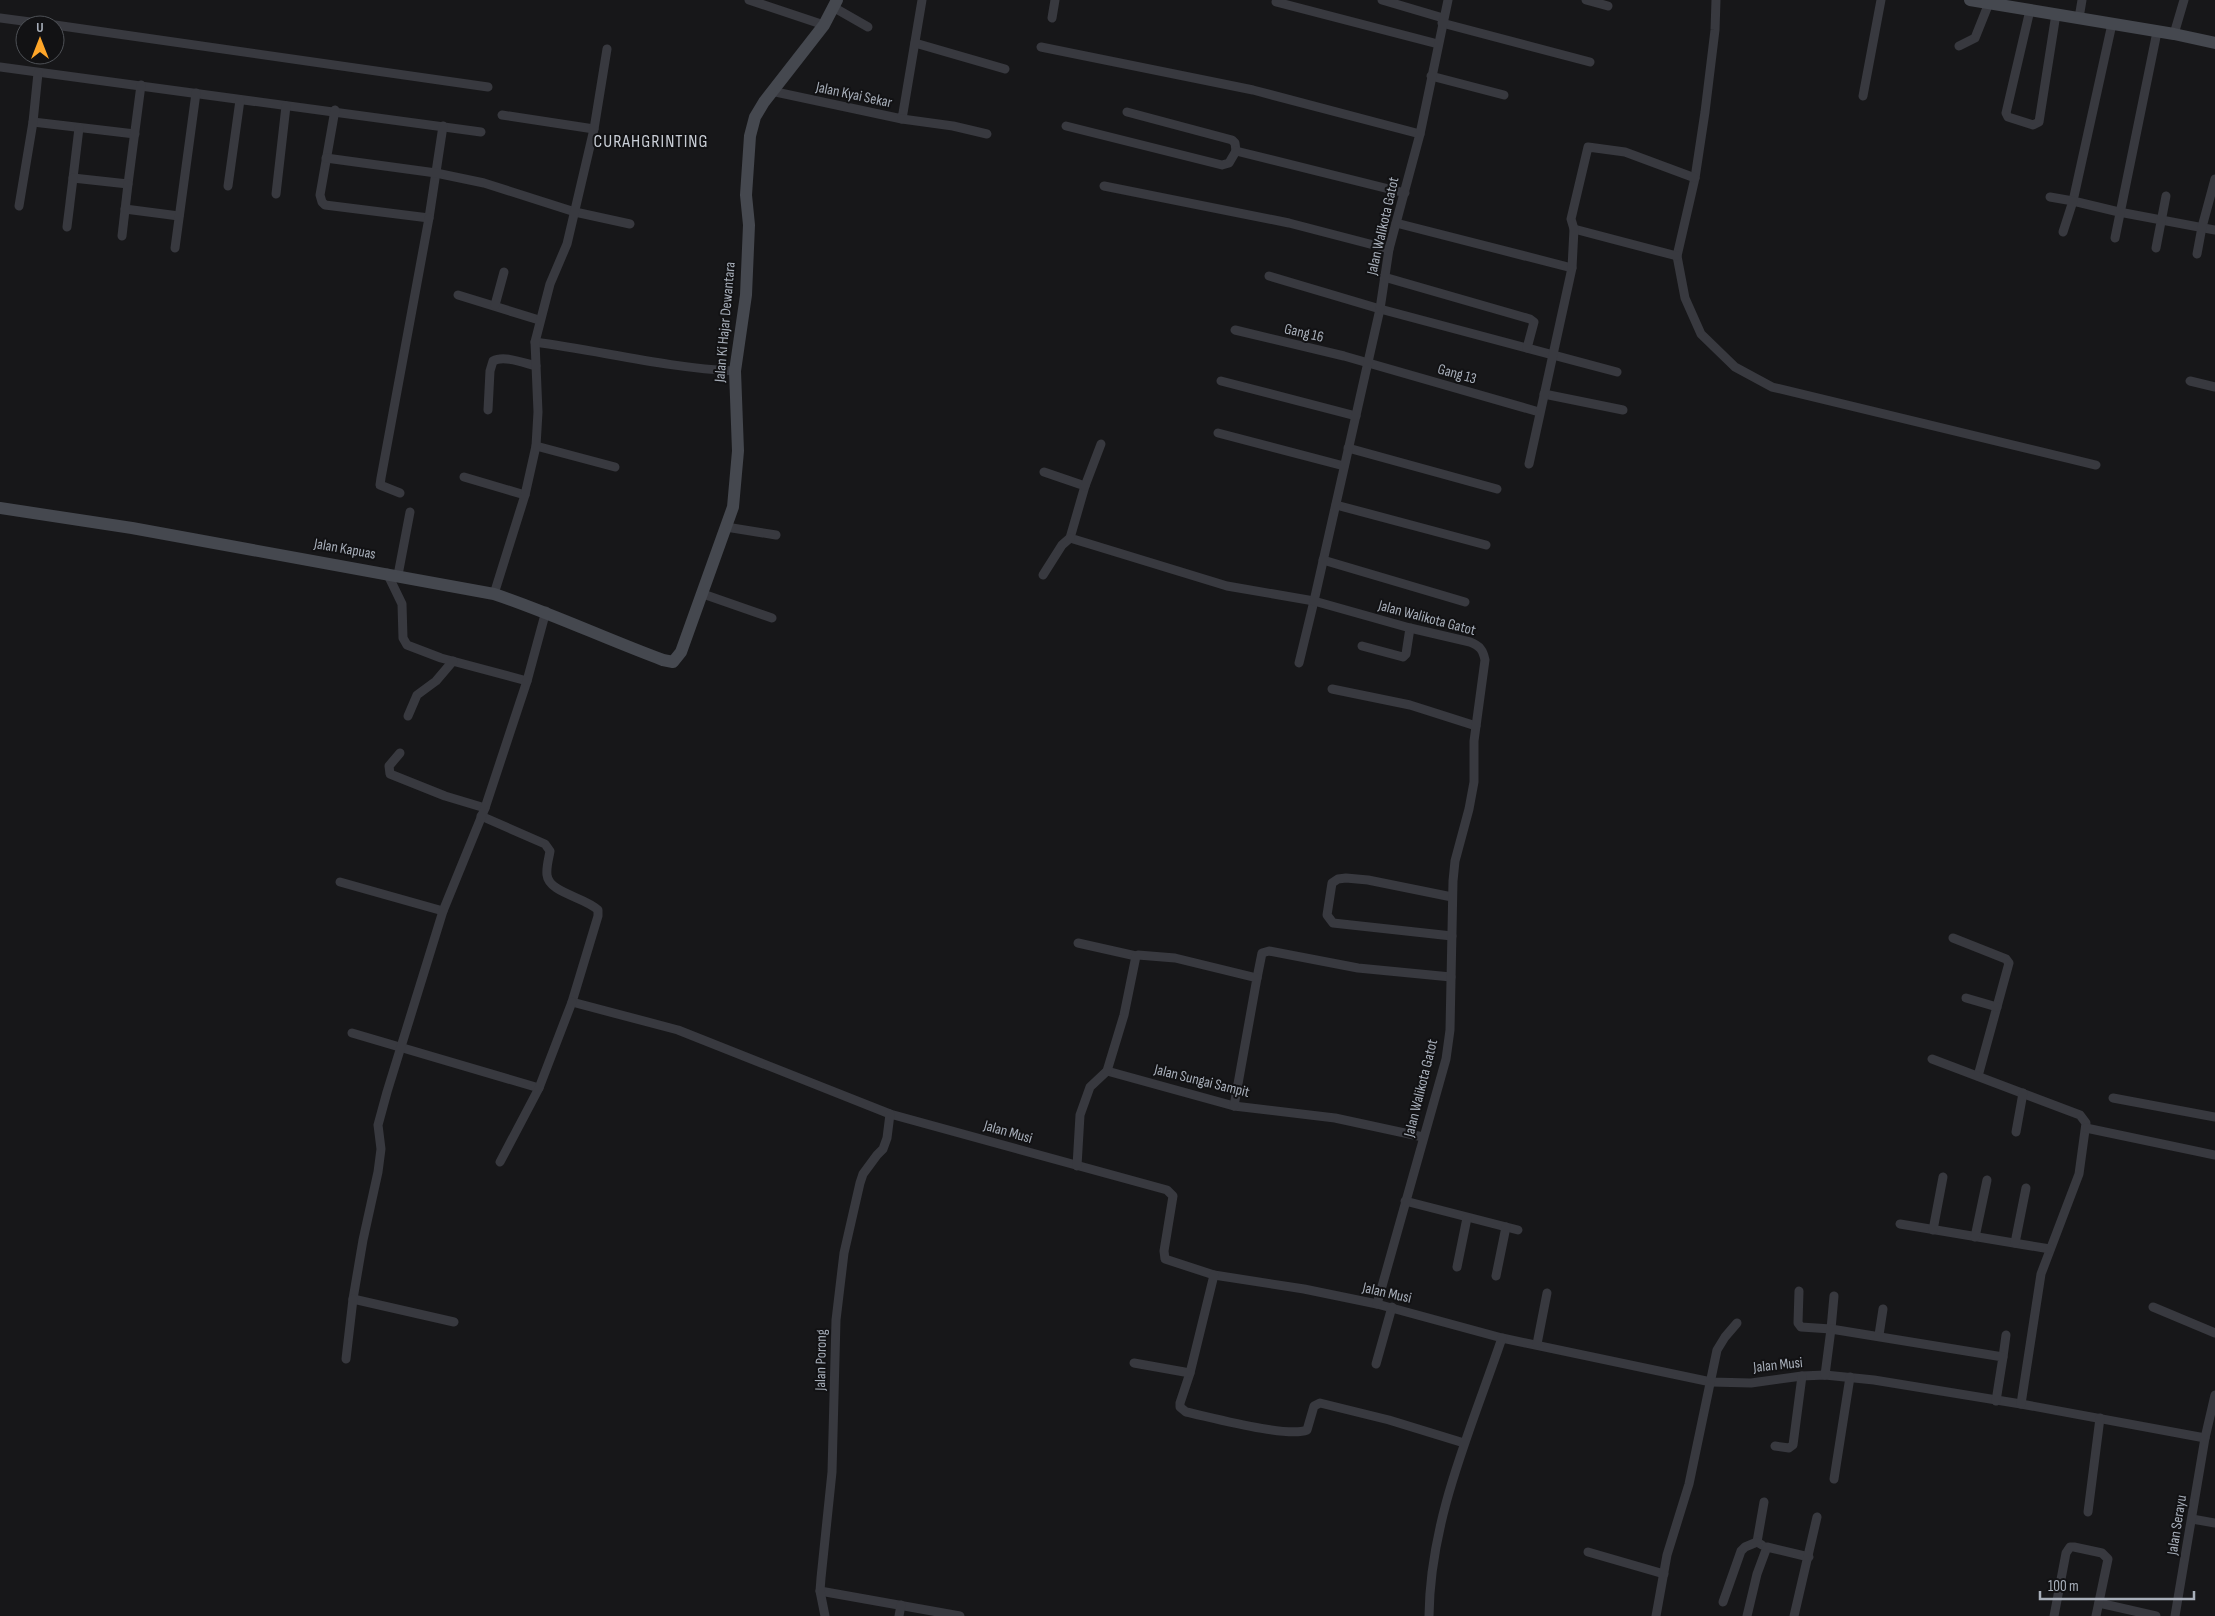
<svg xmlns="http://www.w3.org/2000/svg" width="2215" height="1616" font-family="'Sofia Sans Condensed',sans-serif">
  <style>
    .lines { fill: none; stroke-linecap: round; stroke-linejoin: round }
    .street { stroke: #38393f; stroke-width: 9 }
    .secondary { stroke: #45484f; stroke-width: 12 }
    .labels { text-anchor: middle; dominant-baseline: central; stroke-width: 4; stroke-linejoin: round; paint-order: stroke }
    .street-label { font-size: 15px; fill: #a8afba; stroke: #121214 }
    .quarter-label { font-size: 18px; letter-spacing: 1px; fill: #c9ced6; stroke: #121214 }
  </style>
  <rect width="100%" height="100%" fill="#171719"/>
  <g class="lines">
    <g class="street">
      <path d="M749,0l75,25"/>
      <path d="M1382,0l61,18"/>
      <path d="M1586,0l22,6"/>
      <path d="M1716,0l-1,30 -10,82 -10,66 -18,78 8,42 16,36 34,33 37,20 324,78"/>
      <path d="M1276,2l162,42"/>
      <path d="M833,7l35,20"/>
      <path d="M2030,10l-24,103 2,4 25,8 6,-3 17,-108"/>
      <path d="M0,18l53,7"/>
      <path d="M1052,18l3,-18"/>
      <path d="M2079,18l3,-18"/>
      <path d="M1442,23l148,39"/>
      <path d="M2112,24l-39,177 46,11 96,18"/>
      <path d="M55,25l433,62"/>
      <path d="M2174,34l10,-34"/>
      <path d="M915,43l90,26"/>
      <path d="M1959,46l16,-8 14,-35"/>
      <path d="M1041,47l212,43 167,44"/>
      <path d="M0,67l481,65"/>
      <path d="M1431,76l73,19"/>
      <path d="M771,91l131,28 20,-119"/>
      <path d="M1863,96l18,-96"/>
      <path d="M335,110l-15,85 2,7 3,3 104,13 14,-92"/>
      <path d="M1127,112l105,28 3,3 1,8 169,42"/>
      <path d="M502,115l92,14"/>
      <path d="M902,119l51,7 34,8"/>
      <path d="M33,122l102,12"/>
      <path d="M1066,126l156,39 7,-2 7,-12"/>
      <path d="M79,128l-6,50 55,6 13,-99"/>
      <path d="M326,158l110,15 48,10 91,29 55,12"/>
      <path d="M228,186l12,-86"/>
      <path d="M1104,186l185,37 100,26"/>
      <path d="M276,194l10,-88"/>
      <path d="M2050,197l23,4 -10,31"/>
      <path d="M19,206l14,-84 5,-49"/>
      <path d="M125,209l54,7"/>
      <path d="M1396,223l176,45"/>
      <path d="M67,227l6,-49"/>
      <path d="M1574,229l103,27"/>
      <path d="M122,236l6,-52"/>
      <path d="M2115,238l42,-206"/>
      <path d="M175,248l21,-155"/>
      <path d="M2156,248l10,-52"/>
      <path d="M2197,254l5,-27 13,-48"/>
      <path d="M1269,276l111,33 237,63"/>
      <path d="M1384,277l146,42 4,3 -7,26"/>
      <path d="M458,295l81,25"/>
      <path d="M495,305l9,-33"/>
      <path d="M1235,330l109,26 195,56"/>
      <path d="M535,342c67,9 132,26 200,29"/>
      <path d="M1221,381l135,35"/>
      <path d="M2190,381l25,6"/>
      <path d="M1544,394l79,16"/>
      <path d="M488,410l2,-39 3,-10c11,-6 31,2 43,5"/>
      <path d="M1218,433l126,33"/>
      <path d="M536,446l79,21"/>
      <path d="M1348,448l149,41"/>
      <path d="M1529,464l43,-196 2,-39 -3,-10 17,-72 37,5 70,26"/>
      <path d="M1044,472l41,14 -15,52 157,48 87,15 -15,62"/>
      <path d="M464,477l61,18"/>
      <path d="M1085,486l16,-42"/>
      <path d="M400,493l-20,-8 1,-7 48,-260"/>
      <path d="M1336,505l150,40"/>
      <path d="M726,527l50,8"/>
      <path d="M1323,560l142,42"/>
      <path d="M387,573l15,31 1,34 4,7 34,13 86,23"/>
      <path d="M398,575l12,-63"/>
      <path d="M1043,575l19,-30 8,-7"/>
      <path d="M494,594l31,-99 11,-49 2,-34 -3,-70 15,-58 17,-40 27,-115 13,-80"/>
      <path d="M703,594l69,24"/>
      <path d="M1362,646l41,11 3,-3 4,-26"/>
      <path d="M1332,689l78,16 66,21"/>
      <path d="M408,716l9,-21 19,-14 17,-20"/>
      <path d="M400,753l-11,13 1,8 55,22 40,12"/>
      <path d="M481,816l64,28 5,7c-1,7 -4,16 -3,24 2,18 38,22 51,35v6l-26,86 106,28 212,84 277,76 6,6 -9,55 1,8 49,16 90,14 73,15 125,34 209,44 40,1 51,-7 23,-1 49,5 147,24 184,34"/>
      <path d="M340,882l103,29"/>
      <path d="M1452,936l-119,-13 -6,-8 5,-32 6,-4 8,-1 22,2 84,17"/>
      <path d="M1953,938l53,21 3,4 -31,113"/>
      <path d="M1078,943l58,13"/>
      <path d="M1257,978l5,-25 7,-2 89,17 93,9"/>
      <path d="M1966,998l31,9"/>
      <path d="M352,1033l187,55"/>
      <path d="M1932,1059l148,56 6,8 -7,51 -38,100 -20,130"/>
      <path d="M1107,1071l127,35 101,12 88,19"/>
      <path d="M2113,1098l102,19"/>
      <path d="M2086,1128l129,27"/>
      <path d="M2016,1132l7,-39"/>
      <path d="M500,1162l39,-74 33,-86"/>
      <path d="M1077,1166l3,-51 10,-28 17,-16 17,-56 12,-59 2,-1 37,3 82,20 -23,128"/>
      <path d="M1405,1201l113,29"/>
      <path d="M1900,1224l150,25"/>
      <path d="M1933,1230l10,-53"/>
      <path d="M1975,1237l12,-57"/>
      <path d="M2015,1243l11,-55"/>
      <path d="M1457,1267l10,-49"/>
      <path d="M1214,1275l-24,98 -10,30v4l6,5c24,5 101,26 121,18l7,-24 6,-3 69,17 75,23"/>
      <path d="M1496,1276l10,-49"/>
      <path d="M1799,1291l-1,32 3,4 30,2 3,-33"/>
      <path d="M1377,1304l69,-245 4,-29 3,-149 2,-20 14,-52 5,-27v-41l11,-81c-2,-10 -5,-14 -15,-18l-60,-14 -96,-27 66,-292 9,-60 31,-115 28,-134"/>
      <path d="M2153,1307l62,26"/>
      <path d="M454,1322l-101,-23 10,-59 15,-68 3,-23 -3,-24 9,-33 56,-181 42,-103 42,-127 19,-70"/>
      <path d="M1879,1335l4,-26"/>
      <path d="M1537,1344l10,-51"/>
      <path d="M2003,1357l3,-22"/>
      <path d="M346,1359l7,-60"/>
      <path d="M1134,1363l56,10"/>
      <path d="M1376,1364l16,-57"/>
      <path d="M1825,1375l6,-46 172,28 -7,44"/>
      <path d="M1775,1446l14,2 4,-3 9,-69"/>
      <path d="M1834,1479l16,-102"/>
      <path d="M2088,1512l12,-94"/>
      <path d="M2192,1519l23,4"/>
      <path d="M1762,1545l-5,-3 7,-40"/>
      <path d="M1588,1552l76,22"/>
      <path d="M820,1591l140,25"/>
      <path d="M1723,1602l18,-51 4,-4 12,-5"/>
      <path d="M2099,1603l57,13"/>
      <path d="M825,1616l-5,-25 1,-13 11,-106 4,-152 8,-67 16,-70 3,-9 14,-19 6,-6 4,-11 3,-24"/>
      <path d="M899,1616l2,-11"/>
      <path d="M1429,1616c1,-97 42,-187 73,-278"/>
      <path d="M1656,1616l11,-61 22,-71 28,-134 8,-13 12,-14"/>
      <path d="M1747,1616l10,-42 10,-27 42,10"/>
      <path d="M1794,1616l23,-99"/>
      <path d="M2054,1616l12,-63 4,-6h4l28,6 6,6 -12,57"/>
      <path d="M2175,1616l30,-178 10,-43"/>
    </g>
    <g class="secondary">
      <path d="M1970,0l204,34 41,9"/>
      <path d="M0,508l132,20 362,66c57,19 112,45 169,66l10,2 8,-10 52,-145 5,-56 -3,-80 11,-76 3,-70 -3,-30 4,-59 5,-19 9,-15 60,-77 13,-25"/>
    </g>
  </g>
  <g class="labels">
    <g class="street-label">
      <text transform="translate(854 95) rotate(12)">Jalan Kyai Sekar</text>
      <text transform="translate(1383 226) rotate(-77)">Jalan Walikota Gatot</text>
      <text transform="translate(725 322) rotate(-85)">Jalan Ki Hajar Dewantara</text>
      <text transform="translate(1304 333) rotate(13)">Gang 16</text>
      <text transform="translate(1457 374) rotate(16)">Gang 13</text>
      <text transform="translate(345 549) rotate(10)">Jalan Kapuas</text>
      <text transform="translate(1427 618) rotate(15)">Jalan Walikota Gatot</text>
      <text transform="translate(1202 1081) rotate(14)">Jalan Sungai Sampit</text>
      <text transform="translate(1421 1088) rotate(-76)">Jalan Walikota Gatot</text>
      <text transform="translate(1008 1132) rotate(16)">Jalan Musi</text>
      <text transform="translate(1387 1293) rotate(13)">Jalan Musi</text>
      <text transform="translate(821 1360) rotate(-89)">Jalan Porong</text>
      <text transform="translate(1778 1365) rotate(-6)">Jalan Musi</text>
      <text transform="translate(2177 1525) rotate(-81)">Jalan Serayu</text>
    </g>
    <g class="quarter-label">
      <text x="651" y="141">CURAHGRINTING</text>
    </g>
  </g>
  <g transform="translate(40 40)"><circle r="24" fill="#121214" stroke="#4e5156"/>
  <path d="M0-4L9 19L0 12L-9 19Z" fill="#ffa629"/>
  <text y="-8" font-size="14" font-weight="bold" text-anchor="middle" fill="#a8afba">U</text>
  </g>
  <path d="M2040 1591v8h154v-8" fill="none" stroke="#a8afba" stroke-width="2.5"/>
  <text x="2048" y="1591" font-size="15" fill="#a8afba" stroke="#121214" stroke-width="4" paint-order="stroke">100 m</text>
</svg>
